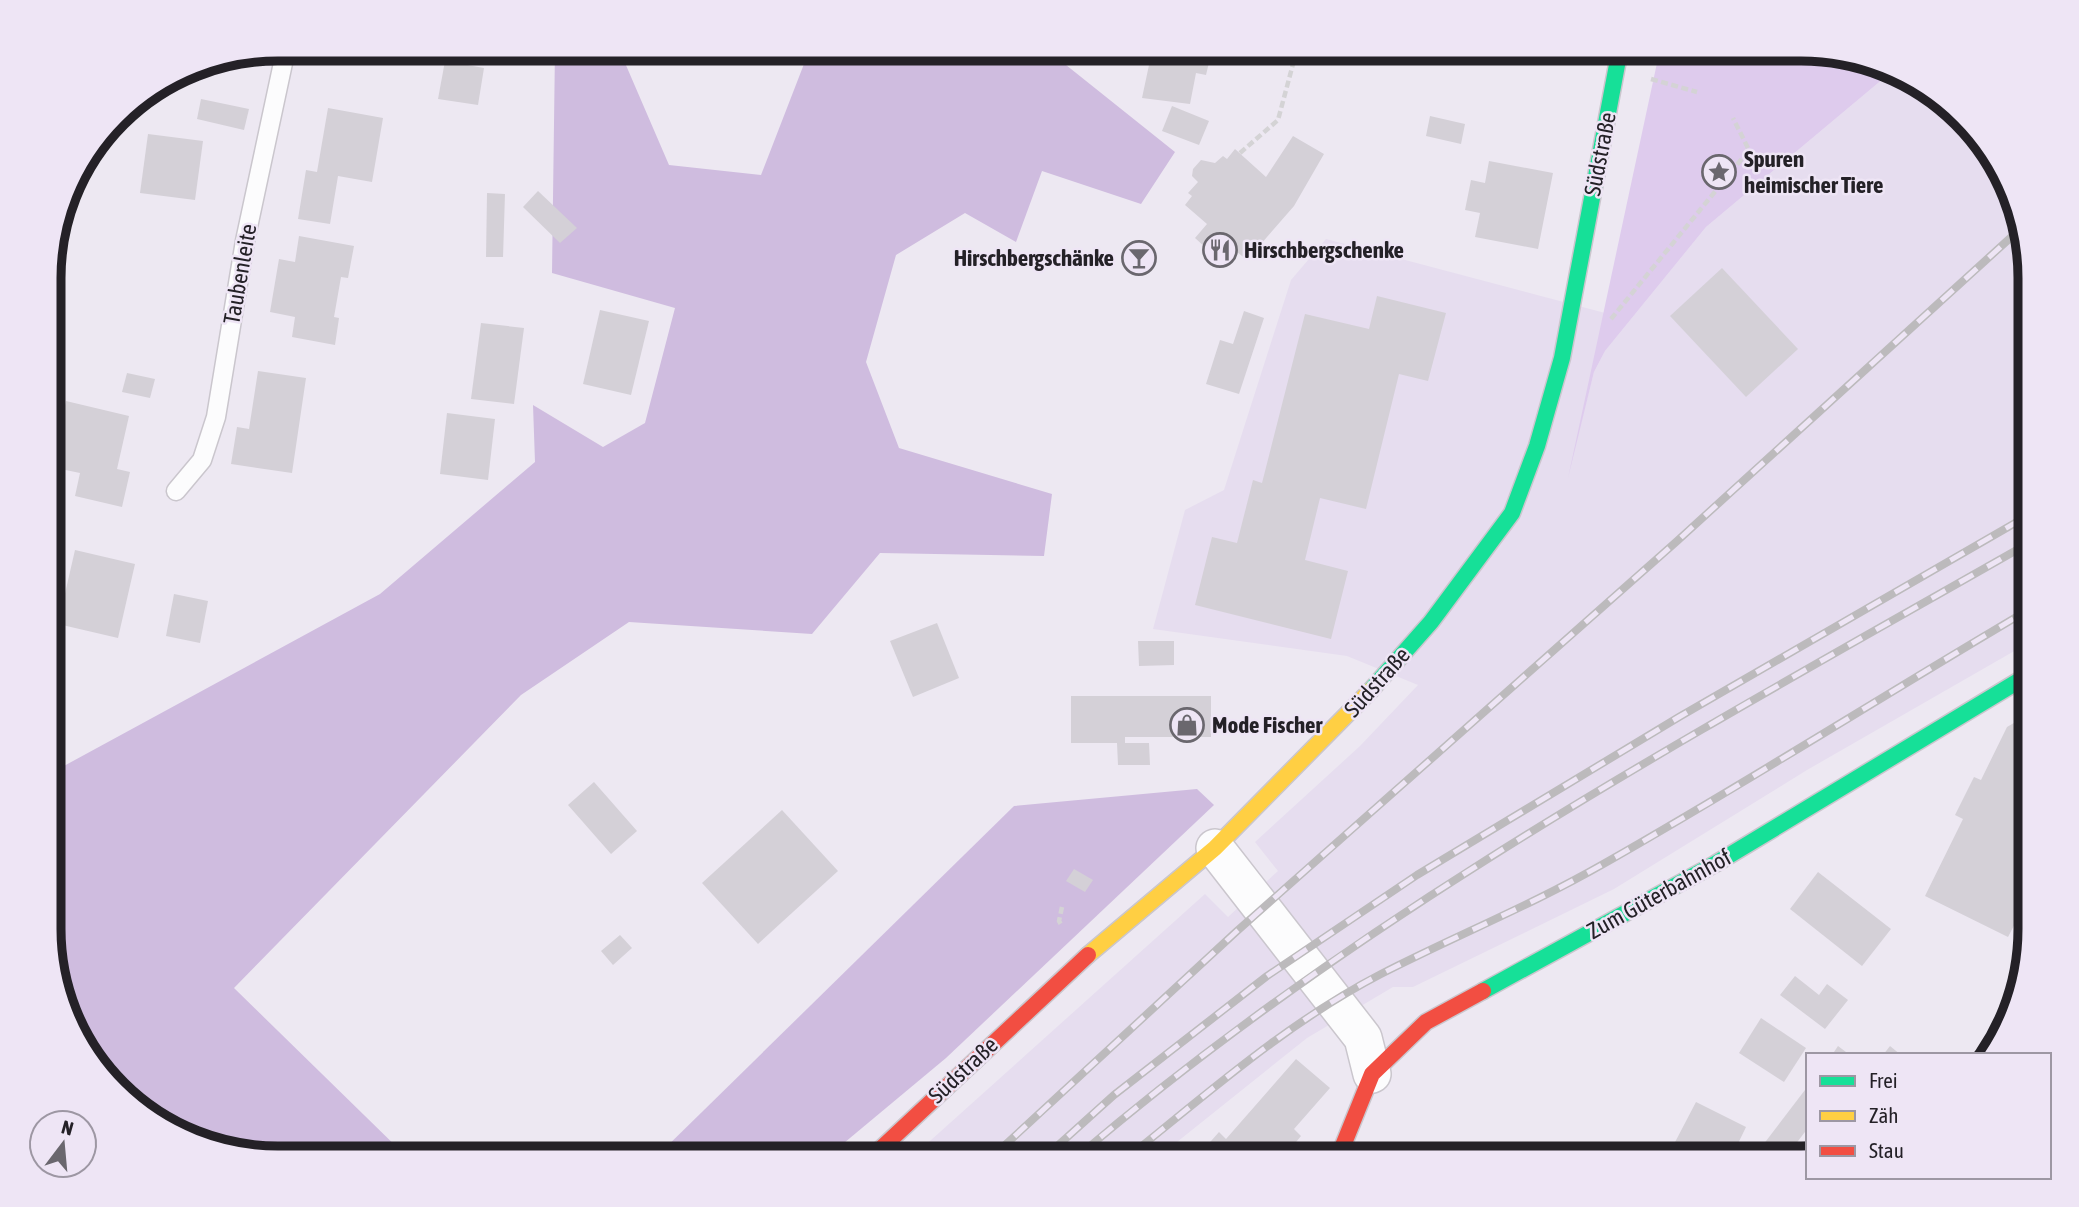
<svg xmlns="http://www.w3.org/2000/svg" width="2079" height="1207" font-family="'Asap Condensed',sans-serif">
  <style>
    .built { fill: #e6ddef }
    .green { fill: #decbed }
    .forest { fill: #cfbcdf }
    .building { fill: #d4d0d7 }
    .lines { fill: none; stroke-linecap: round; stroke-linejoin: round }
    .lane-casing { stroke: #cac6cd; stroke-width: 21 }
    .street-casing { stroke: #cac6cd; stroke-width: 40 }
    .fast-casing { stroke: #cac6cd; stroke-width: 19 }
    .slow-casing { stroke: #cac6cd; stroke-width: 19 }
    .jam-casing { stroke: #cac6cd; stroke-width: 19 }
    .path { stroke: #d4d3d5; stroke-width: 4.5; stroke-dasharray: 7 3.5; stroke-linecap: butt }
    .lane { stroke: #fcfcfd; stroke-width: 18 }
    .street { stroke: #fcfcfd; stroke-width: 37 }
    .fast { stroke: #16e098; stroke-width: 16 }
    .slow { stroke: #ffcf43; stroke-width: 16 }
    .jam { stroke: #f24e42; stroke-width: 16 }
    .rail-casing { stroke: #bcbabc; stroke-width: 8 }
    .rail { stroke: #eee5f5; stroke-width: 5; stroke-dasharray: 16; stroke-linecap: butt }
    .labels { text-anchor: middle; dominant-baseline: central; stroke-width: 5; stroke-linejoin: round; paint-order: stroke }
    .street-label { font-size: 23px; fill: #242127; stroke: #eee5f5 }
    .poi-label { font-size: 23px; font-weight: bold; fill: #242127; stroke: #eee5f5; text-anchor: start }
    .rim { fill: none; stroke: #242127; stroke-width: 9 }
  </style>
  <rect width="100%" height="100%" fill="#ede8f2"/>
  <path class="built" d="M1890,73l26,7 83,83 30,100 1,379 -223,128 -193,119 -201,98h-20l-86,51 -150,120h-246l294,-264 23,23 50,-46 -23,-29 105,-96 58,-61 -71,-29 -194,-27 32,-119 39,-20 67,-210 35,-41 279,74 -27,122 16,-63 11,-21 101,-124z"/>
  <path class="green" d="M1660,49h141l89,24 -184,154 -101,124 -11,21 -26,106z"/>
  <g class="forest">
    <path d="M555,49h64l50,116 92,10 43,-111 138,-15h104l129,103 -34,52 -99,-33 -26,71 -51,-29 -69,42 -30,107 33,86 153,46 -8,62 -164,-3 -68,81 -183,-12 -108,73 -287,293 174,170h-130l-115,-31 -76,-71 -36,-98v-185l329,-179 155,-132 -2,-57 70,42 42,-24 30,-115 -123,-35z"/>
    <path d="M1197,789l17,16 -268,253 -120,100h-171l359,-352z"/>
  </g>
  <g class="building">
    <path d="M1147,49l65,1 -6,25 -10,-2 -6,31 -48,-6 7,-33 -5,-1z"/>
    <path d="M445,61l39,7 -6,37 -40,-6z"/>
    <path d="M201,99l48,10 -5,21 -47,-11z"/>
    <path d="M1172,106l37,15 -10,24 -37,-14z"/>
    <path d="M328,108l55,10 -11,64 -34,-6 -8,48 -32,-5 8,-49 11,2z"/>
    <path d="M1430,116l35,8 -4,20 -35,-8z"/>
    <path d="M148,134l55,7 -8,59 -55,-7z"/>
    <path d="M1293,136l31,18 -30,52 -47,54 -21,-17 -10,14 -21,-19 12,-14 -22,-19 7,-9 -4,-3 10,-11 -6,-6 1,-7 8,-9 14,3 8,-7 4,3 8,-10 31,28z"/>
    <path d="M1489,161l64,12 -15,76 -63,-12 5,-24 -15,-3 6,-30 14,3z"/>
    <path d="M538,191l39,37 -17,15 -37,-36z"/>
    <path d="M487,193l18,1 -2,63h-17z"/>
    <path d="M299,236l55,10 -6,32 -7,-1 -7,40 5,1 -4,27 -43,-8 3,-20 -25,-5 9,-53 16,3z"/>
    <path d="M1722,268l76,81 -52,48 -76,-81z"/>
    <path d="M1377,296l69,17 -18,68 -29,-7 -33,135 -46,-11 -15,62 43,11 -17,68 -136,-34 17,-68 25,6 16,-63 9,3 43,-169 64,15z"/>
    <path d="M600,310l49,11 -18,74 -48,-11z"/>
    <path d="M1244,311l20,7 -25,76 -33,-10 14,-44 13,4z"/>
    <path d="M481,323l43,5 -10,76 -43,-5z"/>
    <path d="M258,371l48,7 -14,95 -61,-9 6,-37 12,2z"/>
    <path d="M127,373l28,6 -5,19 -28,-6z"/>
    <path d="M66,401l63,15 -12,53 13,3 -8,35 -47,-11 5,-23 -29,-6z"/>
    <path d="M447,413l48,6 -7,61 -48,-6z"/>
    <path d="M75,550l60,14 -17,74 -60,-14z"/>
    <path d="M174,594l34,7 -8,42 -34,-7z"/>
    <path d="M937,623l22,55 -46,19 -23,-56z"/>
    <path d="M1138,641h36v24l-35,1z"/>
    <path d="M1071,696h140v41h-86v6h24l1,22h-32l-1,-22h-46z"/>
    <path d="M2019,720l11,6v107l-8,16 8,3v43l-22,42 -83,-41 38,-77 -8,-4 19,-38 7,3 26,-53z"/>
    <path d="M594,782l43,49 -26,23 -43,-49z"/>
    <path d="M782,810l56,61 -80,73 -56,-61z"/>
    <path d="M1074,869l19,11 -8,12 -19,-11z"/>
    <path d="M1818,872l73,57 -29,37 -72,-57z"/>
    <path d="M620,935l12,13 -19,17 -12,-14z"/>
    <path d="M1795,976l24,19 8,-11 21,16 -23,29 -45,-34z"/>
    <path d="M1761,1018l45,30 -22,34 -45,-29z"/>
    <path d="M1838,1046l12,9h-18z"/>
    <path d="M1890,1046l11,9h-18z"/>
    <path d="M1296,1059l34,29 -36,41 7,7 -18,22h-87l23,-26 7,7z"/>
    <path d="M1808,1086v42l-23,30h-32z"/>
    <path d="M1696,1102l50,25 -15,31h-22l-12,-7 -3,6 -21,-11z"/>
  </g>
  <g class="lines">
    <g class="lane-casing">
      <path id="lane" d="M176,491l26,-31 14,-43 29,-176 41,-192"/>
    </g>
    <g class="street-casing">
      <path id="street" d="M1215,848l148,190 9,36"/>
    </g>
    <g class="fast-casing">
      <g id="fast">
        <path d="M1371,690l60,-68 81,-109 25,-67 25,-88 58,-309"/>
        <path d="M1483,991l232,-127 315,-190"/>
      </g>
    </g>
    <g class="slow-casing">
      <path id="slow" d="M1088,955l127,-107 156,-158"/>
    </g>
    <g class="jam-casing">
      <g id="jam">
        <path d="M871,1158l217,-203"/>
        <path d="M1338,1158l34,-84 54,-52 57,-31"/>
      </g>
    </g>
    <g class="path">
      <path d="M1651,79l46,13"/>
      <path d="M1240,153l38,-33 19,-71"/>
      <path d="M1611,319l138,-169 -16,-32"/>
      <path d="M1062,907l-3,14 3,5"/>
    </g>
    <use href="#lane" class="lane"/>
    <use href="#street" class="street"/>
    <use href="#fast" class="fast"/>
    <use href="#slow" class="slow"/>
    <use href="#jam" class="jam"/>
    <g class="rail-casing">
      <g id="rail">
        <path d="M991,1158l246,-227 439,-389 343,-312"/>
        <path d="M1044,1158l70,-63 153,-119 150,-101 262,-158 350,-202"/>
        <path d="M1076,1158c289,-248 625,-428 953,-615"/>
        <path d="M1127,1158c81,-65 161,-136 254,-184 74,-38 151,-69 224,-111 143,-81 282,-170 425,-254"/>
      </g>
    </g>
    <use href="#rail" class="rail"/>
  </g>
  <defs>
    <g id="sight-ring" transform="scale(1.75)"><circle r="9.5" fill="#eee5f5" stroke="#6a676e" stroke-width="1.5"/><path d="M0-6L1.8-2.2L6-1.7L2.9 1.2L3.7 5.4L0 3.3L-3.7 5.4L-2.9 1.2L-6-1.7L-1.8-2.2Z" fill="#6a676e"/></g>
    <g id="restaurant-ring" transform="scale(1.75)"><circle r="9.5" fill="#eee5f5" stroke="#6a676e" stroke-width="1.5"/><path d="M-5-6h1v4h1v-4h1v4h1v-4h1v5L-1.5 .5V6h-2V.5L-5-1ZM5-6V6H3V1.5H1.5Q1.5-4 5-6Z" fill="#6a676e"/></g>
    <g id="bar-ring" transform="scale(1.75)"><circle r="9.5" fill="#eee5f5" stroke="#6a676e" stroke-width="1.5"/><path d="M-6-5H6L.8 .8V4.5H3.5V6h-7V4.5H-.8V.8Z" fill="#6a676e"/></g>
    <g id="shop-ring" transform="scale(1.75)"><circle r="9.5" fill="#eee5f5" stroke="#6a676e" stroke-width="1.5"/><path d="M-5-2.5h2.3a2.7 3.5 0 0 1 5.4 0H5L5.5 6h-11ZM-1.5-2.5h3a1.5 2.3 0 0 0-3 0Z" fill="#6a676e"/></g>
  </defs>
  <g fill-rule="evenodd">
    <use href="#sight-ring" x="1719" y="172"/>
    <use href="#restaurant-ring" x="1220" y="250"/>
    <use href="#bar-ring" x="1139" y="258"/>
    <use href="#shop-ring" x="1187" y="725"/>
  </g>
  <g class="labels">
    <g class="street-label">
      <text transform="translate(1600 154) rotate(-79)">Südstraße</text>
      <text transform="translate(240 274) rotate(-80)">Taubenleite</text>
      <text transform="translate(1377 682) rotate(-48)">Südstraße</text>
      <text transform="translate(1659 894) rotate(-29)">Zum Güterbahnhof</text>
      <text transform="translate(963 1070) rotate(-43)">Südstraße</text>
    </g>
    <g class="poi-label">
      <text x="1744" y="159">Spuren<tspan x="1744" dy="26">heimischer Tiere</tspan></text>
      <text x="1244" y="250">Hirschbergschenke</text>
      <text x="1114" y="258" text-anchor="end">Hirschbergschänke</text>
      <text x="1212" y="725">Mode Fischer</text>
    </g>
  </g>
  <path d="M0 0H2079V1207H0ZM278 61H1801A217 217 0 0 1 2018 278V929A217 217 0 0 1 1801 1146H278A217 217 0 0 1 61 929V278A217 217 0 0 1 278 61Z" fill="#eee5f5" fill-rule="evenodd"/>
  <path class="rim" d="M278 61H1801A217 217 0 0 1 2018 278V929A217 217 0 0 1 1801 1146H278A217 217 0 0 1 61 929V278A217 217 0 0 1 278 61Z"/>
  <rect x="1806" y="1053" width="245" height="126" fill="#eee5f5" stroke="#9d97a3" stroke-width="2"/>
  <rect x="1820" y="1076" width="35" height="10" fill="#16e098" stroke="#9d97a3" stroke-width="2"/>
  <text x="1869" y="1088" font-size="21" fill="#242127">Frei</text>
  <rect x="1820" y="1111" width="35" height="10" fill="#ffcf43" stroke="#9d97a3" stroke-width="2"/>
  <text x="1869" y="1123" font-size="21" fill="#242127">Zäh</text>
  <rect x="1820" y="1146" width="35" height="10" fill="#f24e42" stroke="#9d97a3" stroke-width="2"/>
  <text x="1869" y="1158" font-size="21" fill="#242127">Stau</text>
  <g transform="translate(63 1144) rotate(16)"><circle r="33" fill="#eee5f5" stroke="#9d97a3" stroke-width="2"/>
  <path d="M0-5L12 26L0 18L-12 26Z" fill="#6a676e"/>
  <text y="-10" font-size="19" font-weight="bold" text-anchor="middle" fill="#242127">N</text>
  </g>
</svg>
